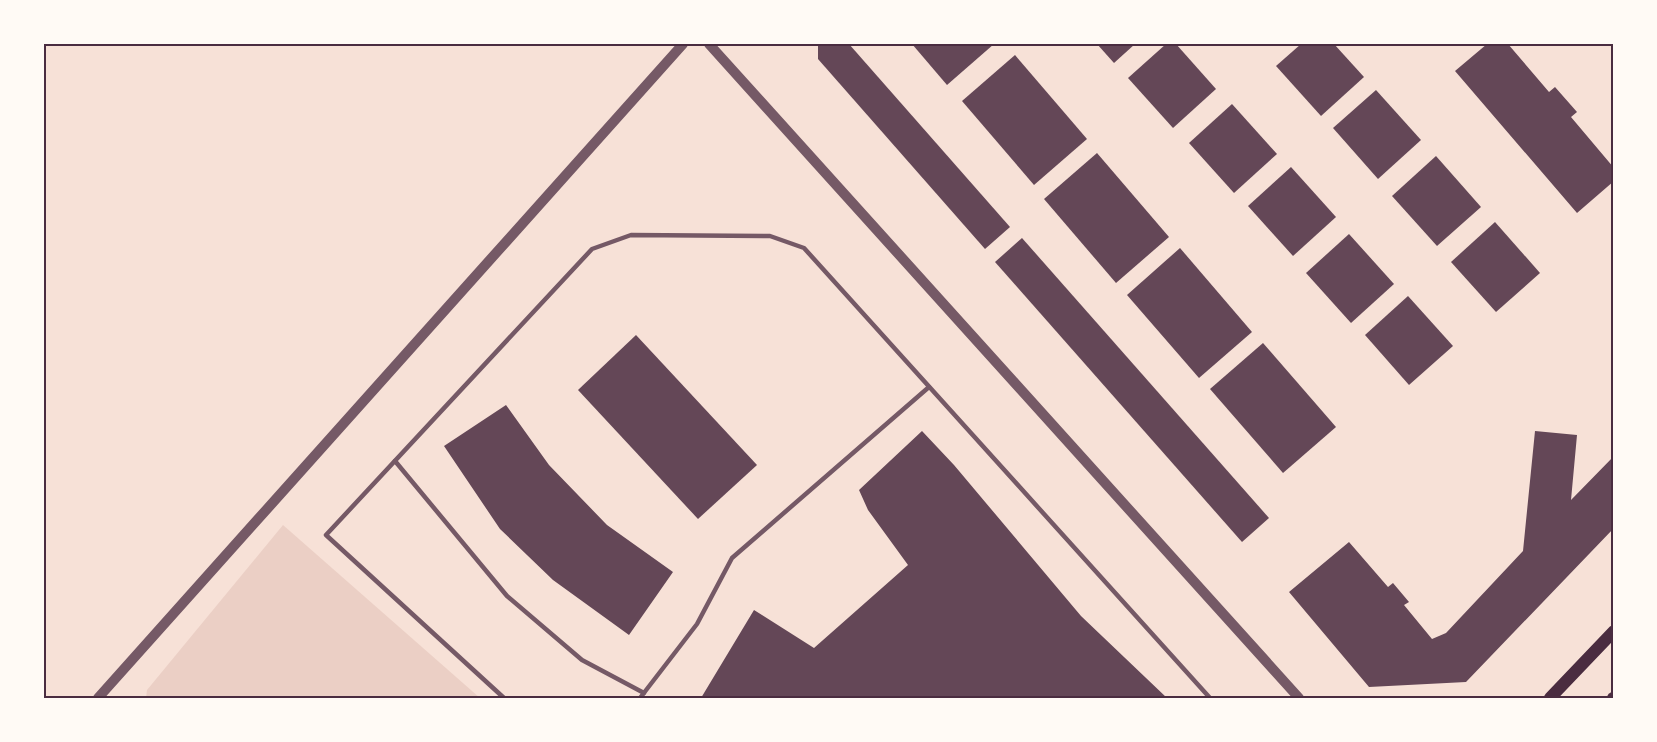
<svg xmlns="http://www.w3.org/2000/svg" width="1657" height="742" font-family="Roboto,sans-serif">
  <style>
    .green { fill: #ebcfc5 }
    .building { fill: #644757 }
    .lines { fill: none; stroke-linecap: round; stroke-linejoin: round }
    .service { stroke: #755966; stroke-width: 4.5 }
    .tertiary { stroke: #755966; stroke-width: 10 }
    .secondary { stroke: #4a2c40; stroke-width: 12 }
    .neatline { fill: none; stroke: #4a2c40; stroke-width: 2 }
  </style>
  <rect width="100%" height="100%" fill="#f7e1d7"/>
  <path class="green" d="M283,525l197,173h-334l1,-8z"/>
  <g class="building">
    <path d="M818,44h31l161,183 -25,22 -167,-190z"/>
    <path d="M912,44h82l-47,41z"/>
    <path d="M1097,44h38l-21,19z"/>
    <path d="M1166,44h10l40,45 -43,39 -45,-50z"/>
    <path d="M1301,44h33l30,33 -43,39 -45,-50z"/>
    <path d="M1487,44h21l41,48 6,-5 22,25 -6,5 43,51v13l-37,32 -122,-142z"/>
    <path d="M1015,55l72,84 -53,46 -72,-84z"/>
    <path d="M1376,90l45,50 -43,39 -45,-51z"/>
    <path d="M1232,104l45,50 -43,39 -45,-50z"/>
    <path d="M1097,153l72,84 -53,46 -72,-84z"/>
    <path d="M1436,156l45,51 -44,39 -45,-50z"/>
    <path d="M1291,167l45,50 -43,39 -45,-50z"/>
    <path d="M1495,222l45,51 -44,39 -45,-50z"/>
    <path d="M1349,234l45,50 -43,39 -45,-50z"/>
    <path d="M1022,238l247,280 -27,24 -247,-280z"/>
    <path d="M1180,248l72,84 -53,46 -72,-83z"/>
    <path d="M1408,296l45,50 -44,39 -44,-50z"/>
    <path d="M636,335l121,130 -59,54 -120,-129z"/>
    <path d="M1263,343l73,84 -53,46 -73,-84z"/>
    <path d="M506,405l43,60 58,60 66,47 -44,63 -76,-55 -53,-51 -56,-83z"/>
    <path d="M922,431l32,34 127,151 86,82h-466l53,-88 60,38 94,-83 -40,-55 -9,-20z"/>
    <path d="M1535,431l42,4 -6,65 43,-44v72l-148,154 -97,5 -80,-95 60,-50 39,45 5,-4 16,19 -5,3 28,34 14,-6 77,-82z"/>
  </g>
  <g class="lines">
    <g class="service">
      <path d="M395,461l112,135 75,64 62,33"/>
      <path d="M504,698l-178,-163 266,-286 39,-14 139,1 34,12 406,450"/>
      <path d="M640,698l57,-74 35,-66 197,-171"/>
    </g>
    <g class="tertiary">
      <path d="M709,44l590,654"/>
      <path d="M98,698l585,-654"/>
    </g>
    <g class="secondary">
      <path d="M1550,698l64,-67"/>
      <path d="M1613,698h1"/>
    </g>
  </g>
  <rect width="1657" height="742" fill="none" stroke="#fffaf5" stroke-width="90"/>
  <rect x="45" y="45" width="1567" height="652" class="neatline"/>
</svg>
